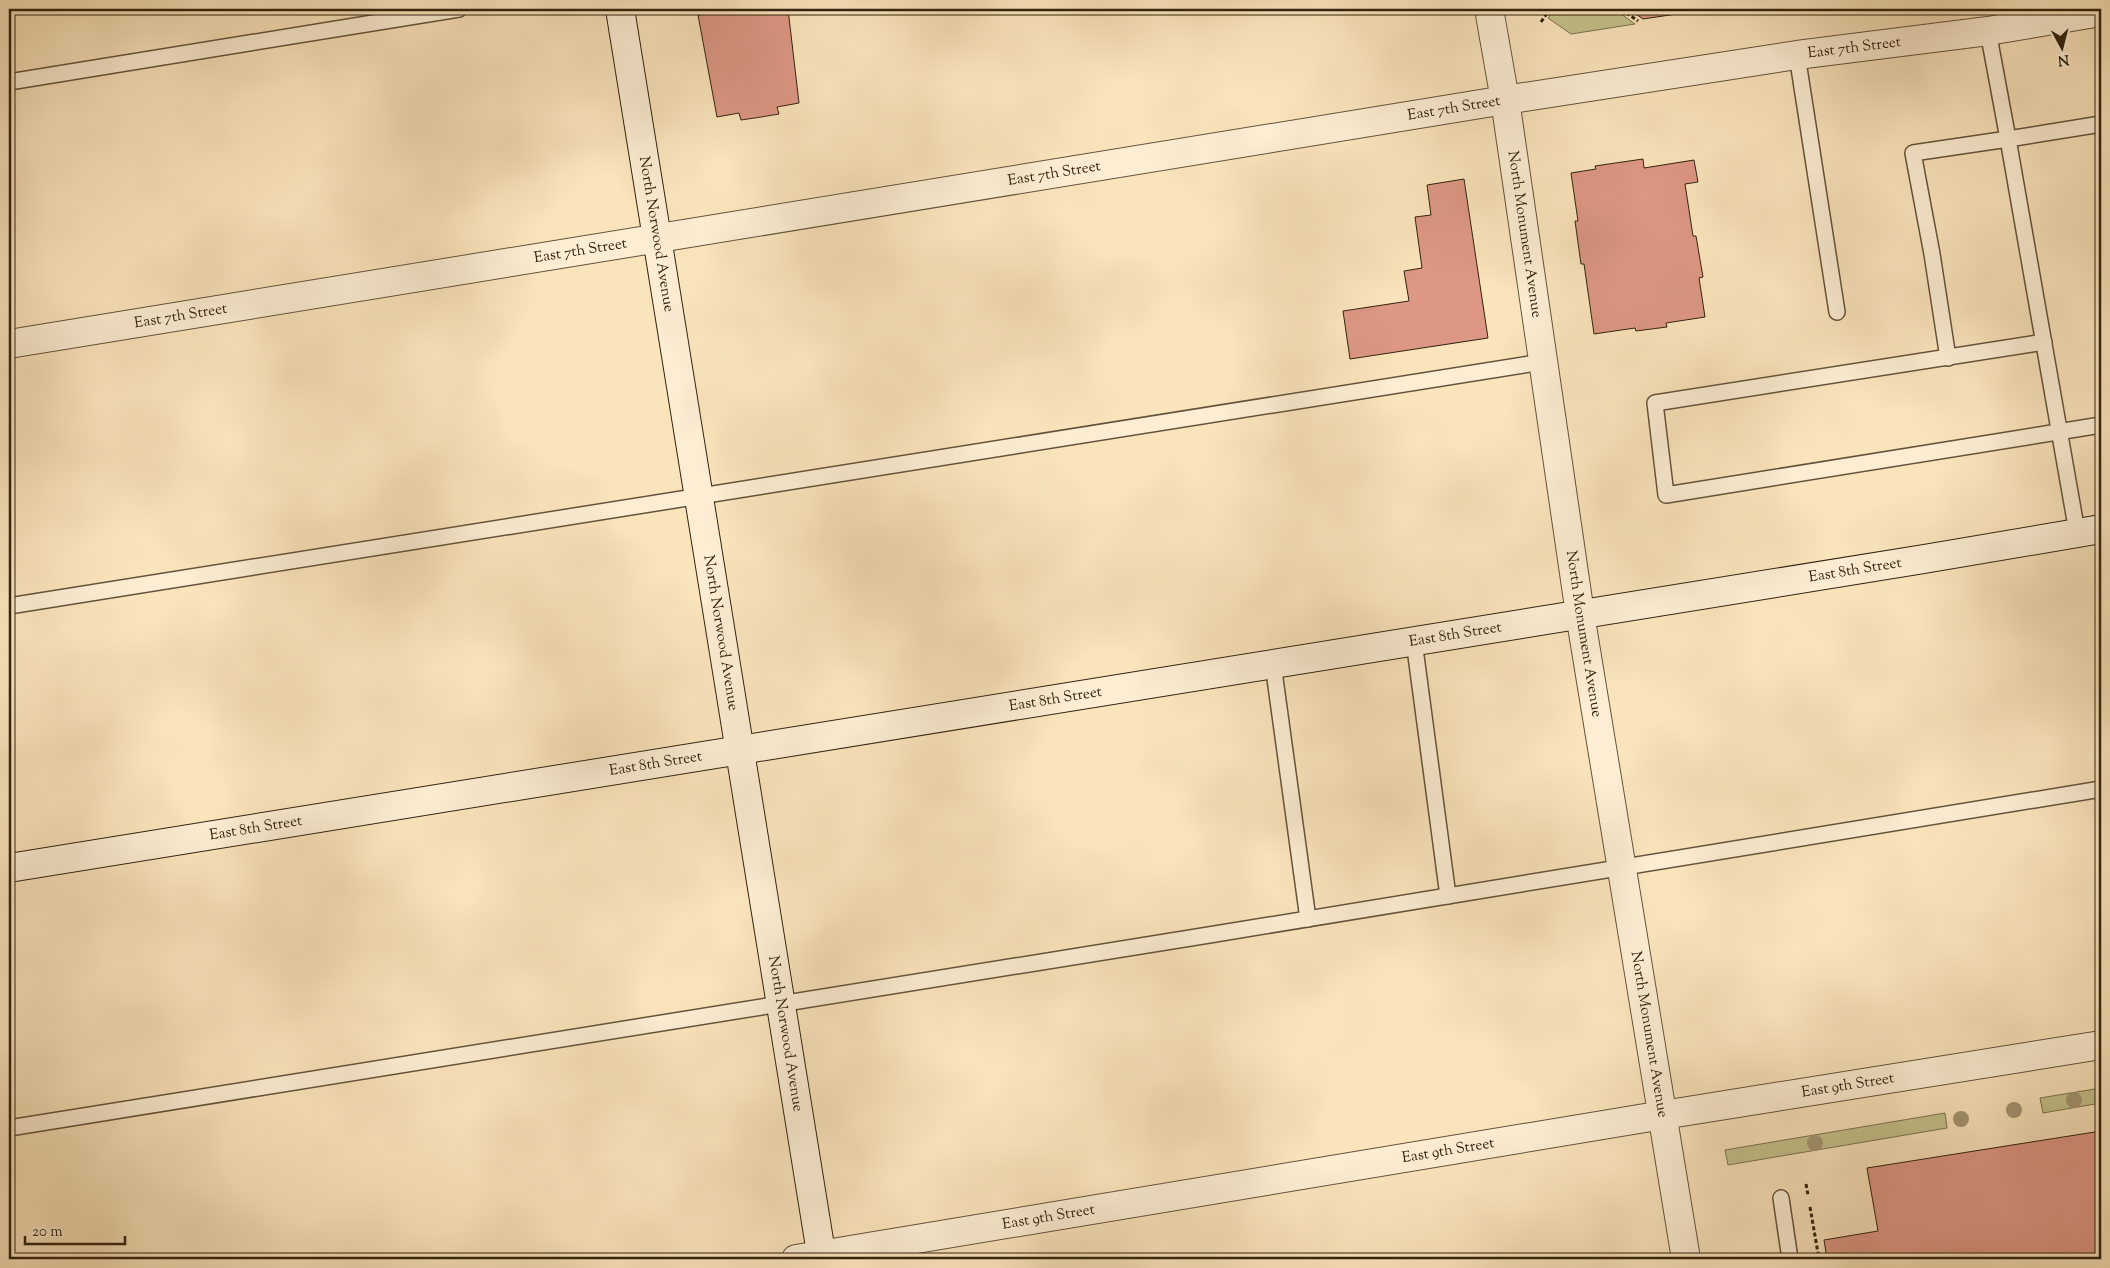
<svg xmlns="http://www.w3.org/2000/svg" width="2110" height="1268" font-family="'Sorts Mill Goudy',serif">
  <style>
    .green { fill: #c4c28c; stroke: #7b724e }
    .building { fill: #dd9784; stroke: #32230f }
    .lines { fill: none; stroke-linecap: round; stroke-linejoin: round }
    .lane-casing { stroke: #64533a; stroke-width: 18 }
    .street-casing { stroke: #64533a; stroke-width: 30 }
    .secondary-casing { stroke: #32230f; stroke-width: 30 }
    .path { stroke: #32230f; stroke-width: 3; stroke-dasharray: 4 2.5; stroke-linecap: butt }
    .lane { stroke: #fcedd3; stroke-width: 15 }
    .street { stroke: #fcedd3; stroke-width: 28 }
    .secondary { stroke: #fcedd3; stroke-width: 28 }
    .tree { fill: #a49471 }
    .labels { text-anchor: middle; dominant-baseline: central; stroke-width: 4; stroke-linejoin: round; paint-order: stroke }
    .street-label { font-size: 15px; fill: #32230f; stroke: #fcedd3 }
  </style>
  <rect width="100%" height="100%" fill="#fae4bc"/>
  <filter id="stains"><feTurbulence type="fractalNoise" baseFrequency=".004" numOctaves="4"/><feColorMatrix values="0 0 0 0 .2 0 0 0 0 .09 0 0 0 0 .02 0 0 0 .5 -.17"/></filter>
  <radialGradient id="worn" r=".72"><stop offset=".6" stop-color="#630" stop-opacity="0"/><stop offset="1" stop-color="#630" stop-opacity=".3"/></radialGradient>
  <g class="green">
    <path d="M1555,9h59l21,15 -64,10 -23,-16z"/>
    <path d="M2101,1088v15l-58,10 -3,-15z"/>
    <path d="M1945,1113l2,15 -219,37 -3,-15z"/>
  </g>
  <g class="building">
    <path d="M746,9h42l11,94 -22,4 2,7 -18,3 -20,3 -2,-7 -22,4 -19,-102z"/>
    <path d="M1629,9h81l-67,10z"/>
    <path d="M1643,159l1,9 50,-8 4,22 -13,2 8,52h3l7,41 -4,1 6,39 -39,6 1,4 -31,4 -1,-3 -41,6 -10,-70h-3l-6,-43h3l-7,-48 25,-4 -1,-3z"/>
    <path d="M1464,179l24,159 -138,21 -7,-48 66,-10 -5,-30 18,-3 -7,-51 16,-2 -4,-30z"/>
    <path d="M2101,1131v128h-274l-3,-19 54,-9 -11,-63z"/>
  </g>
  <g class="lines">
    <g class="lane-casing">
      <g id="lane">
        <path d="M1988,31l20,108 93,-15"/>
        <path d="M1797,55l40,257"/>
        <path d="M9,82l450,-73"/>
        <path d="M2044,342l-389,61 11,92 435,-70"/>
        <path d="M1948,358l-16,-104 -19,-101 95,-14 69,393"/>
        <path d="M9,606l1533,-244"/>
        <path d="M1414,641l34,255"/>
        <path d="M1273,664l35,255"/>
        <path d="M9,1128l1200,-193 892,-146"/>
        <path d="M1781,1198l9,61"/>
      </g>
    </g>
    <g class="street-casing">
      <g id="street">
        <path id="s1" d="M1489,9l16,91 75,514 106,645"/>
        <path id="s2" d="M9,344l1496,-244 292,-45 191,-24 113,-19"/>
        <path id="s3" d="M796,1259l867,-144 438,-70"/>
      </g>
    </g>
    <g class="secondary-casing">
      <g id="secondary">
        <path id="s4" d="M620,9l202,1250"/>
        <path id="s5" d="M9,868l1915,-309 177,-30"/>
      </g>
    </g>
    <g class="path">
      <path d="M1621,9l17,12"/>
      <path d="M1541,22l9,-13"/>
      <path d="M1806,1184l2,11"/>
      <path d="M1810,1207l9,52"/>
    </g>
    <use href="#lane" class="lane"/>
    <use href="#street" class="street"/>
    <use href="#secondary" class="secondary"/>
  </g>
  <g class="tree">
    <circle cx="2074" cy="1100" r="8"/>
    <circle cx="2014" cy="1110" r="8"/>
    <circle cx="1961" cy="1119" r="8"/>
    <circle cx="1815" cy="1143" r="8"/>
  </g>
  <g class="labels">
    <g class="street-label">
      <text stroke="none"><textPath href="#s2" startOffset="1869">East 7th Street</textPath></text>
      <text stroke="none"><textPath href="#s2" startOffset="1464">East 7th Street</textPath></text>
      <text stroke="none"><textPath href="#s2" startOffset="1059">East 7th Street</textPath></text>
      <text stroke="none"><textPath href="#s4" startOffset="228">North Norwood Avenue</textPath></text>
      <text stroke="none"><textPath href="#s1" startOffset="228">North Monument Avenue</textPath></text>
      <text stroke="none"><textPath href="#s2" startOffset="579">East 7th Street</textPath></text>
      <text stroke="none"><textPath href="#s2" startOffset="174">East 7th Street</textPath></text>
      <text stroke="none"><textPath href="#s5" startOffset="1870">East 8th Street</textPath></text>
      <text stroke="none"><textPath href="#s4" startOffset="632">North Norwood Avenue</textPath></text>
      <text stroke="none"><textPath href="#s5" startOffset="1465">East 8th Street</textPath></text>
      <text stroke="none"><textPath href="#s1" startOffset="632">North Monument Avenue</textPath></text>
      <text stroke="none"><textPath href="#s5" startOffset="1060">East 8th Street</textPath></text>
      <text stroke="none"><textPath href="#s5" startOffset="655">East 8th Street</textPath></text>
      <text stroke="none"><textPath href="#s5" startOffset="250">East 8th Street</textPath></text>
      <text stroke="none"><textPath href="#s4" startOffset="1038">North Norwood Avenue</textPath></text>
      <text stroke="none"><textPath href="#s1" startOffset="1038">North Monument Avenue</textPath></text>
      <text stroke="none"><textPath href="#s3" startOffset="1066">East 9th Street</textPath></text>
      <text stroke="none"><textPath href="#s3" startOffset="661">East 9th Street</textPath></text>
      <text stroke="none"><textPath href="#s3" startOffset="256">East 9th Street</textPath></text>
    </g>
  </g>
  <rect width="2110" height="1268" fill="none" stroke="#fae4bc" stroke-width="30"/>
  <rect x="10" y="10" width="2090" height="1248" fill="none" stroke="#32230f" stroke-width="2.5"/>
  <rect x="15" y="15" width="2080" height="1238" fill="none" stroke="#32230f"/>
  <g transform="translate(2062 48) rotate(173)" stroke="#fcedd3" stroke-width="4" paint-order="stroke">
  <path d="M0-4L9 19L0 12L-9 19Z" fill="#32230f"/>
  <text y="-8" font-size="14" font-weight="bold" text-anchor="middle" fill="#32230f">N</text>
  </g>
  <path d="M25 1236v8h100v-8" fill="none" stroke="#32230f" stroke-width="2.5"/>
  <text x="32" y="1236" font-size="15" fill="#32230f" stroke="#fcedd3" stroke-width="4" paint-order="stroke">20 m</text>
  <rect width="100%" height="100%" filter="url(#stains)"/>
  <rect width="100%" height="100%" fill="url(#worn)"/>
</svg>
